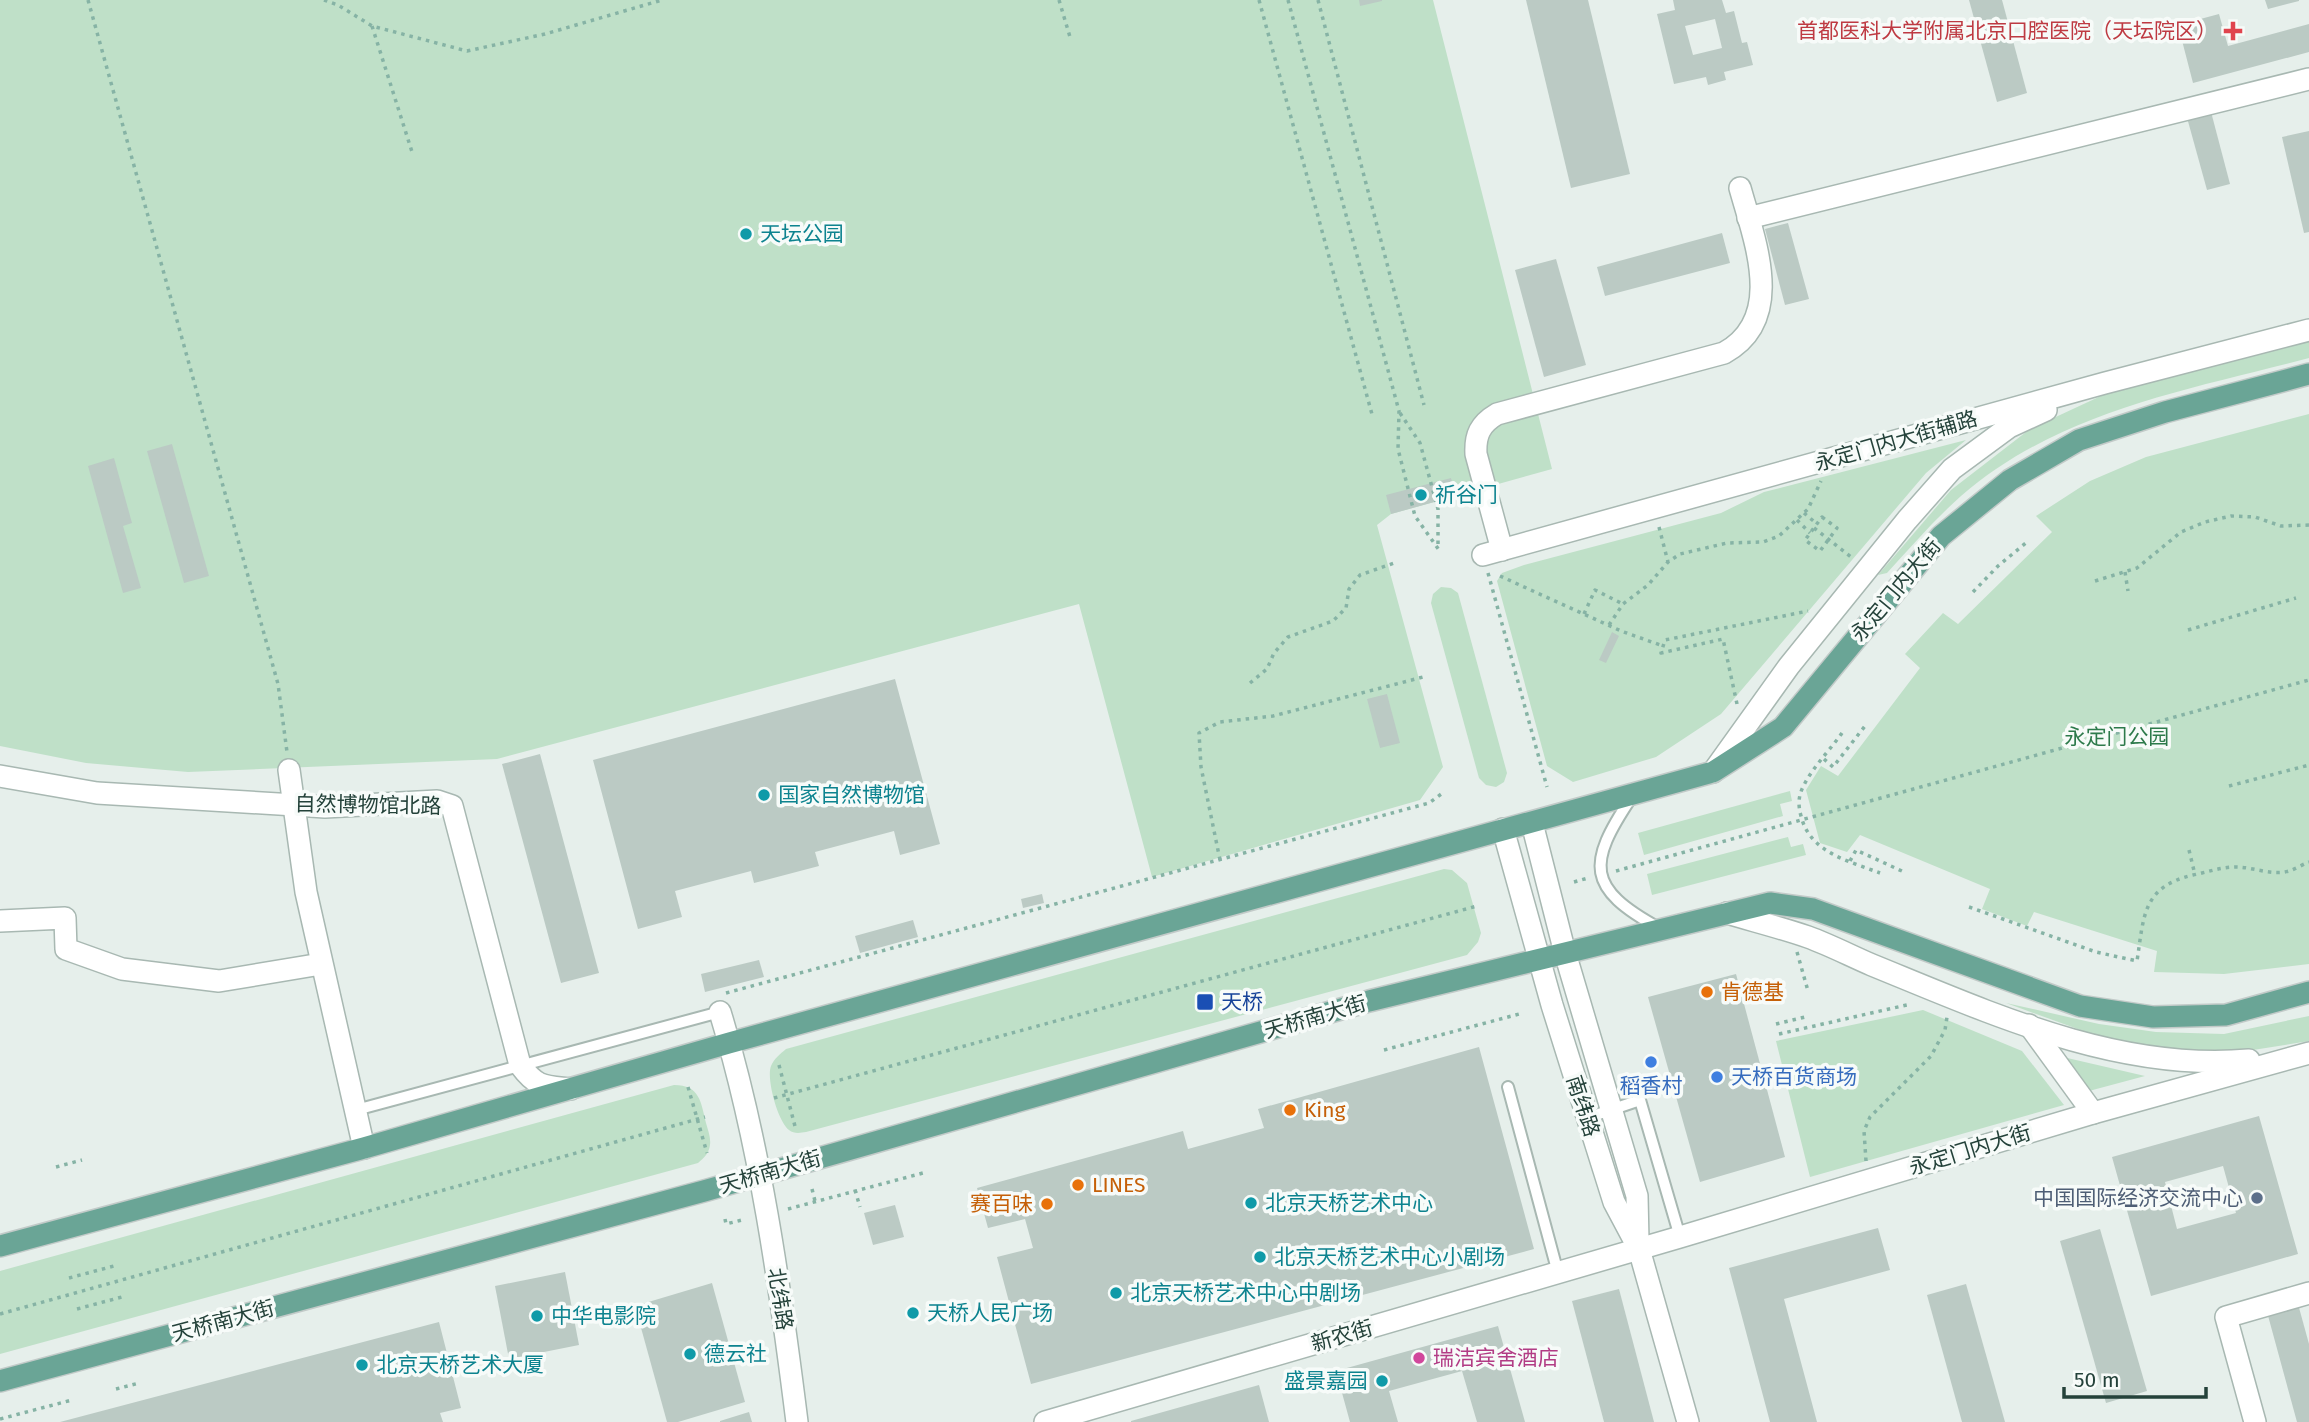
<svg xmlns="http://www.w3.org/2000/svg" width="2309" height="1422" font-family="'Fira Sans','Noto Sans SC',sans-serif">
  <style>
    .green { fill: #bfe0c8 }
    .building { fill: #bbcac4; fill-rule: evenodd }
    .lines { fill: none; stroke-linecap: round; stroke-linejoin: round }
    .service-casing { stroke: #a8b8b2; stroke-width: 14 }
    .minor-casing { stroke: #a8b8b2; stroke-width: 24 }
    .tertiary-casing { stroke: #a8b8b2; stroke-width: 24 }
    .primary-casing { stroke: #c2cac8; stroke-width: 24 }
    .path { stroke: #86b3a5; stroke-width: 3.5; stroke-dasharray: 3.5 5; stroke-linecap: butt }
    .service { stroke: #fff; stroke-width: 10 }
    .minor { stroke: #fff; stroke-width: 21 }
    .tertiary { stroke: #fff; stroke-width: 21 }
    .primary { stroke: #6aa596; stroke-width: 21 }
    .health-dot { fill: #e0444e; stroke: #f7fbf9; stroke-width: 2.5 }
    .culture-dot { fill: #0f9aa8; stroke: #f7fbf9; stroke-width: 2.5 }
    .food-dot { fill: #e8710a; stroke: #f7fbf9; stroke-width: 2.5 }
    .transit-dot { fill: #1a4fb4; stroke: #f7fbf9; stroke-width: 2.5 }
    .shop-dot { fill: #3f7fe0; stroke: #f7fbf9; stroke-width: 2.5 }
    .service-dot { fill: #5c6f8a; stroke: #f7fbf9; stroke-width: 2.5 }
    .hotel-dot { fill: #d1479c; stroke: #f7fbf9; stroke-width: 2.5 }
    .labels { text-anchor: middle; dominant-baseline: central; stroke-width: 7; stroke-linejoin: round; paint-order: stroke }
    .health-label { font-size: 21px; fill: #be3a42; stroke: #f7fbf9; text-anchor: end }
    .culture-label { font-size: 21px; fill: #0d838f; stroke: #f7fbf9; text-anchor: start }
    .street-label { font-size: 21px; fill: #24423a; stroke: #f7fbf9 }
    .park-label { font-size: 21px; fill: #2d7a4b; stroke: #f7fbf9 }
    .food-label { font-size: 21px; fill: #c56008; stroke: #f7fbf9; text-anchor: start }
    .transit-label { font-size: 21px; fill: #164399; stroke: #f7fbf9; text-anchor: start }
    .shop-label { font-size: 21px; fill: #366cbe; stroke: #f7fbf9; text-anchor: start }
    .service-label { font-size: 21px; fill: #4e5e75; stroke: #f7fbf9; text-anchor: end }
    .hotel-label { font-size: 21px; fill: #b23c85; stroke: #f7fbf9; text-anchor: start }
  </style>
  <rect width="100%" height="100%" fill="#e6efeb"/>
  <g class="green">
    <path d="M0,0h1433l119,469 -161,45 -14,11 66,242 -23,33 -268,77 -73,-273 -582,155 -309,13 -102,-9 -86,-17z"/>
    <path d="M2309,339v19c-121,32 -250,53 -348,138 -27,24 -50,51 -74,77l-9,2 73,-85 79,-61 86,-40z"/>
    <path d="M2309,414v550l-85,10 -70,-2 3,-21 -123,-39 -7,14 -45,-17 8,-20 -130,-54 -13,17 -27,-9 -14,-53 15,-24 17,10 82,-108 -15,-14 38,-41 15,11 94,-92 -16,-16 54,-35 56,-24z"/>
    <path d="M1966,440l-40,33 -205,241 -65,43 -83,25 -26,-16 -50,-185 5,-8 22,-8 197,-52 43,-21z"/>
    <path d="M1441,587l10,1 7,5 49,180 -3,9 -8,5 -10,-2 -7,-7 -48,-175 2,-9z"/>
    <path d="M1790,791l2,10 -12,3 3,12 -139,39 -6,-22z"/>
    <path d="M1788,837l3,10 12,-3 3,11 -154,40 -5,-21z"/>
    <path d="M1444,869l8,1 15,13 14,50 -3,9 -11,13 -661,177c-6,1 -12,2 -17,-2 -11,-8 -23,-51 -18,-64 3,-7 9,-12 15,-17z"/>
    <path d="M2006,1003l93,21 57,8 68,2 85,-18v25l-56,9 -61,1 -84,-11z"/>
    <path d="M1923,1010l99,41 42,54 -254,72 -34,-136z"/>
    <path d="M2063,1057l82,19 -56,15z"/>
    <path d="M674,1085c26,0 27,17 32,38 2,7 5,15 4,22 -1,8 -6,13 -12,18l-698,191v-83z"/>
  </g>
  <g class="building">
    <path d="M1359,0h23v1l-22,5z"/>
    <path d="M1526,0h62l42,174 -59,14z"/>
    <path d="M1673,0h49l4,13 8,-2 8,32 5,-1 6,23 -29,7 2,8 -18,5 -2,-8 -32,7 -17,-70 18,-4zM1715,19l7,29 -29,7 -8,-29z"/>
    <path d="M1969,0h33l25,93 -30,9z"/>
    <path d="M2265,0h34v1l-31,8z"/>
    <path d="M2219,14l9,32 81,-22v28l-116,31 -15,-58z"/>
    <path d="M2210,108l20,76 -23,6 -21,-76z"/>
    <path d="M2309,131v101l-5,1 -22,-96z"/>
    <path d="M1788,223l21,76 -24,6 -20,-76z"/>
    <path d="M1722,233l8,30 -125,33 -8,-29z"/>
    <path d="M1556,259l30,106 -42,12 -29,-107z"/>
    <path d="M172,444l37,132 -25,7 -37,-132z"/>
    <path d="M114,458l18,65 -9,3 18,62 -18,5 -35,-127z"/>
    <path d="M1451,478l5,18 -65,18 -5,-19z"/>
    <path d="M1612,632l7,4 -13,27 -7,-3z"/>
    <path d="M895,679l45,165 -40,11 -6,-24 -79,21 4,14 -65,17 -3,-12 -76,20 7,26 -44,12 -45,-169z"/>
    <path d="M1387,694l13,49 -20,5 -13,-49z"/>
    <path d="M540,754l59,219 -38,10 -59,-219z"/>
    <path d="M1042,894l2,9 -21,5 -2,-9z"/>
    <path d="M913,920l5,17 -58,16 -5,-17z"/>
    <path d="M759,960l5,17 -59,15 -4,-18z"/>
    <path d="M1736,974l49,183 -85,25 -52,-185z"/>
    <path d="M1479,1047l55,202 -503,135 -34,-127 36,-9 -8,-29 -37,9 -11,-40 206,-57 5,18 76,-21 -6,-19z"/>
    <path d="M2259,1116l39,138 -147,42 -39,-139zM2223,1166l13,47 -59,16 -12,-47z"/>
    <path d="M895,1205l9,32 -31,8 -9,-32z"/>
    <path d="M1878,1228l12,42 -106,29 33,123h-47l-41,-154z"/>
    <path d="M2100,1229l47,162 -41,12 -46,-162z"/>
    <path d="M565,1272l14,73 -70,14 -14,-73z"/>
    <path d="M712,1283l33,119 -67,20h-11l-32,-116z"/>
    <path d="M1966,1284l39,138h-43l-35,-127z"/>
    <path d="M1619,1289l35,133h-50l-32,-121z"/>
    <path d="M2298,1304l11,40v78h-12l-30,-110z"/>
    <path d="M439,1322l22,86 -21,5 3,9h-383z"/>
    <path d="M1498,1326l27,96h-48l-15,-51 -73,20 9,31h-48l-14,-51z"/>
    <path d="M1259,1385l10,37h-138v-1z"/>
    <path d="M749,1412l3,10h-32v-1z"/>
  </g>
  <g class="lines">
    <g class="service-casing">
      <g id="service">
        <path d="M1631,798c-44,66 -45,90 28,130"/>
        <path d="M1508,1087l50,186"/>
        <path d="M356,1110l364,-98"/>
        <path d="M1587,1118l53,-18 40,137"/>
      </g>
    </g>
    <g class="minor-casing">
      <g id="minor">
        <path d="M1748,218l561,-139"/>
        <path d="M1502,550l-26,-96c-1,-19 4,-30 21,-40l227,-61c62,-34 31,-111 16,-165"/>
        <path d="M289,770l17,122 58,256"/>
        <path d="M0,776l97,17 198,12 30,2 112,-6 15,5 68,259c17,23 24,21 51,24"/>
        <path d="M0,921l65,-3 1,31 56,20 97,12 102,-17"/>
        <path d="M2255,1422l-29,-105 83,-24"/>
      </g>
    </g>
    <g class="tertiary-casing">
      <g id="tertiary">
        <path d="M1483,555l622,-172 204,-53"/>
        <path d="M1713,772l76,-106 118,-146 45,-51 57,-42 37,-17"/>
        <path d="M1532,823l33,130 72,243 1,45"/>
        <path d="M1503,829l49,176 62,197 25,47 49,173"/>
        <path d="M1727,913c27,8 55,15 81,24 22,8 43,19 64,28 118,48 246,107 377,95"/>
        <path d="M720,1012c40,131 60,274 77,410"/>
        <path d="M2029,1025l64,88"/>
        <path d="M1045,1422l635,-185 413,-124 216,-60"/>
      </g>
    </g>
    <g class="primary-casing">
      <g id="primary">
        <path d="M0,1246l364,-98 365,-105 984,-271 70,-45 158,-191 69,-56 69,-40 86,-28 144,-38"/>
        <path d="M0,1381l704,-190 665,-190 401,-98 43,6 267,97 73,11 73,-2 83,-23"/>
      </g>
    </g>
    <g class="path">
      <path d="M88,0l190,684 9,68"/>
      <path d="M324,0l14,5 34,21 95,25 78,-17 117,-34"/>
      <path d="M1059,0l11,37"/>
      <path d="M1259,0l114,418"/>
      <path d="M1288,0l111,411 -1,38 17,67 24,34"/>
      <path d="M1318,0l106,405"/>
      <path d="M372,26l41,129"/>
      <path d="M1400,413l20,30 18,66v38"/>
      <path d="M1804,513l13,11"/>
      <path d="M1822,517l15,11 -17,23 -15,-11z"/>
      <path d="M1797,520l13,13"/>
      <path d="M1659,527l9,35"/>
      <path d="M1814,528l37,29"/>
      <path d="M2125,572l3,19"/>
      <path d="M1488,573l59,214"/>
      <path d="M1500,576l121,55 42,15"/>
      <path d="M2095,581l42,-13 44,-36 24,-10 26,-6 24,1 26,9 28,-1"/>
      <path d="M1973,592l25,-26 29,-24"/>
      <path d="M1584,614l11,-24 28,14"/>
      <path d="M1609,625l14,-21 25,-19 20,-23 12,-8 47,-11 36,-1 16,-6 29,-27 13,-28"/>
      <path d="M2188,630l108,-32"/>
      <path d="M1250,683l17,-14 7,-16 14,-16 45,-16 13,-13 3,-19 11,-14 37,-13"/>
      <path d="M1737,704l-14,-65 -62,14 4,-13 143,-29"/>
      <path d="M1842,733c-12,17 -29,34 -38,52 -6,11 -6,20 -3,31 9,37 48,45 79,57"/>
      <path d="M1824,759l9,8 32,-41"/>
      <path d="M2229,786l80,-21"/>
      <path d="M2189,850l6,25"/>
      <path d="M1220,860l-19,-93 -2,-34 21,-11 53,-6 154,-40"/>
      <path d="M1850,861l6,-11 48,22"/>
      <path d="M1616,871l693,-191"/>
      <path d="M1574,882l14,-4"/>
      <path d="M1969,907l127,45 41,9c7,-45 5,-74 56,-86 15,-3 28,-8 43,-8 17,0 36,9 53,4 7,-2 14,-7 20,-9"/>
      <path d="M1797,952l11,39"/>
      <path d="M726,993l703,-190 15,-11"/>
      <path d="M1776,1024l29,-7"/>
      <path d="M1779,1034l132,-30"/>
      <path d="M1384,1050l139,-37"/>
      <path d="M779,1065l17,65"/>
      <path d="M688,1087l19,66"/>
      <path d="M774,1098l703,-192"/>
      <path d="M1866,1161l-2,-30 6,-14 61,-61 14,-26 2,-13"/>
      <path d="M56,1167l26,-7"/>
      <path d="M812,1189l3,12"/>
      <path d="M855,1190l5,17"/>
      <path d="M788,1209l135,-36"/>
      <path d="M725,1219l1,5 16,-4"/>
      <path d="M69,1278l45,-12"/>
      <path d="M77,1309l45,-12"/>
      <path d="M0,1314l705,-197"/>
      <path d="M116,1389l23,-6"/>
      <path d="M0,1419l72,-19"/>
    </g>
    <use href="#service" class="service"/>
    <use href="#minor" class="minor"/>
    <use href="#tertiary" class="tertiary"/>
    <use href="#primary" class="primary"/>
  </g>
  <path class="health-dot" d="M2229.5 20.5h7v7h7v7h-7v7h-7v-7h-7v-7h7z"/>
  <g class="culture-dot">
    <circle cx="746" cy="234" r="7"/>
    <circle cx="1421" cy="495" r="7"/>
    <circle cx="764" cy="795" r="7"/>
    <circle cx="1251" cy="1203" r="7"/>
    <circle cx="1260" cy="1257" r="7"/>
    <circle cx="1116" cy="1293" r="7"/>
    <circle cx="913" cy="1313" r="7"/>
    <circle cx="537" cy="1316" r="7"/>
    <circle cx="690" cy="1354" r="7"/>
    <circle cx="362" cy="1365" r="7"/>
    <circle cx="1382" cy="1381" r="7"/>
  </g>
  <g class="food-dot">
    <circle cx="1707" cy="992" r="7"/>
    <circle cx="1290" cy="1110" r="7"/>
    <circle cx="1078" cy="1185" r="7"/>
    <circle cx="1047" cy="1204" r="7"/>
  </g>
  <rect class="transit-dot" x="1196" y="993" width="18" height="18" rx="3.5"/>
  <g class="shop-dot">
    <circle cx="1651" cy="1062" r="7"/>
    <circle cx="1717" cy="1077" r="7"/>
  </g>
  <circle class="service-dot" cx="2257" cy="1198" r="7"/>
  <circle class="hotel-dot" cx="1419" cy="1358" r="7"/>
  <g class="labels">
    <g class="health-label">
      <text x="2217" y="31">首都医科大学附属北京口腔医院（天坛院区）</text>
    </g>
    <g class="culture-label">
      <text x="760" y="234">天坛公园</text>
      <text x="1435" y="495">祈谷门</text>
      <text x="778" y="795">国家自然博物馆</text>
      <text x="1265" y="1203">北京天桥艺术中心</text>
      <text x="1274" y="1257">北京天桥艺术中心小剧场</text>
      <text x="1130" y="1293">北京天桥艺术中心中剧场</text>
      <text x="927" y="1313">天桥人民广场</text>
      <text x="551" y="1316">中华电影院</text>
      <text x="704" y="1354">德云社</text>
      <text x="376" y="1365">北京天桥艺术大厦</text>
      <text x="1368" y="1381" text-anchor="end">盛景嘉园</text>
    </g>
    <g class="street-label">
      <text transform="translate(1896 441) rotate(-16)">永定门内大街辅路</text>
      <text transform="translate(1896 590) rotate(-50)">永定门内大街</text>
      <text transform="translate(368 805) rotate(1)">自然博物馆北路</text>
      <text transform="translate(1315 1017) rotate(-16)">天桥南大街</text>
      <text transform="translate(1583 1106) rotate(72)">南纬路</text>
      <text transform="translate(1970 1150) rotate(-17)">永定门内大街</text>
      <text transform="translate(770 1172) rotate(-16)">天桥南大街</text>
      <text transform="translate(780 1299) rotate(81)">北纬路</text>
      <text transform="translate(223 1321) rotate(-15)">天桥南大街</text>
      <text transform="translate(1342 1336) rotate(-16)">新农街</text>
    </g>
    <g class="park-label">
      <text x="2117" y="737">永定门公园</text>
    </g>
    <g class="food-label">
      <text x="1721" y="992">肯德基</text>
      <text x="1304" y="1110">King</text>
      <text x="1092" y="1185">LINES</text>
      <text x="1033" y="1204" text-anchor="end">赛百味</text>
    </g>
    <g class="transit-label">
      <text x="1221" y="1002">天桥</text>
    </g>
    <g class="shop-label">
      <text x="1731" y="1077">天桥百货商场</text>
      <text x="1651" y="1086" text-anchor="middle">稻香村</text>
    </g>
    <g class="service-label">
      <text x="2243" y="1198">中国国际经济交流中心</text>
    </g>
    <g class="hotel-label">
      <text x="1433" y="1358">瑞洁宾舍酒店</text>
    </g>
  </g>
  <path d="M2064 1387v10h142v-10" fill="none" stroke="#24423a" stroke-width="3.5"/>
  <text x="2074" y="1387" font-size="21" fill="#24423a" stroke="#f7fbf9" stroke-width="5" paint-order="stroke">50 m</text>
</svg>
